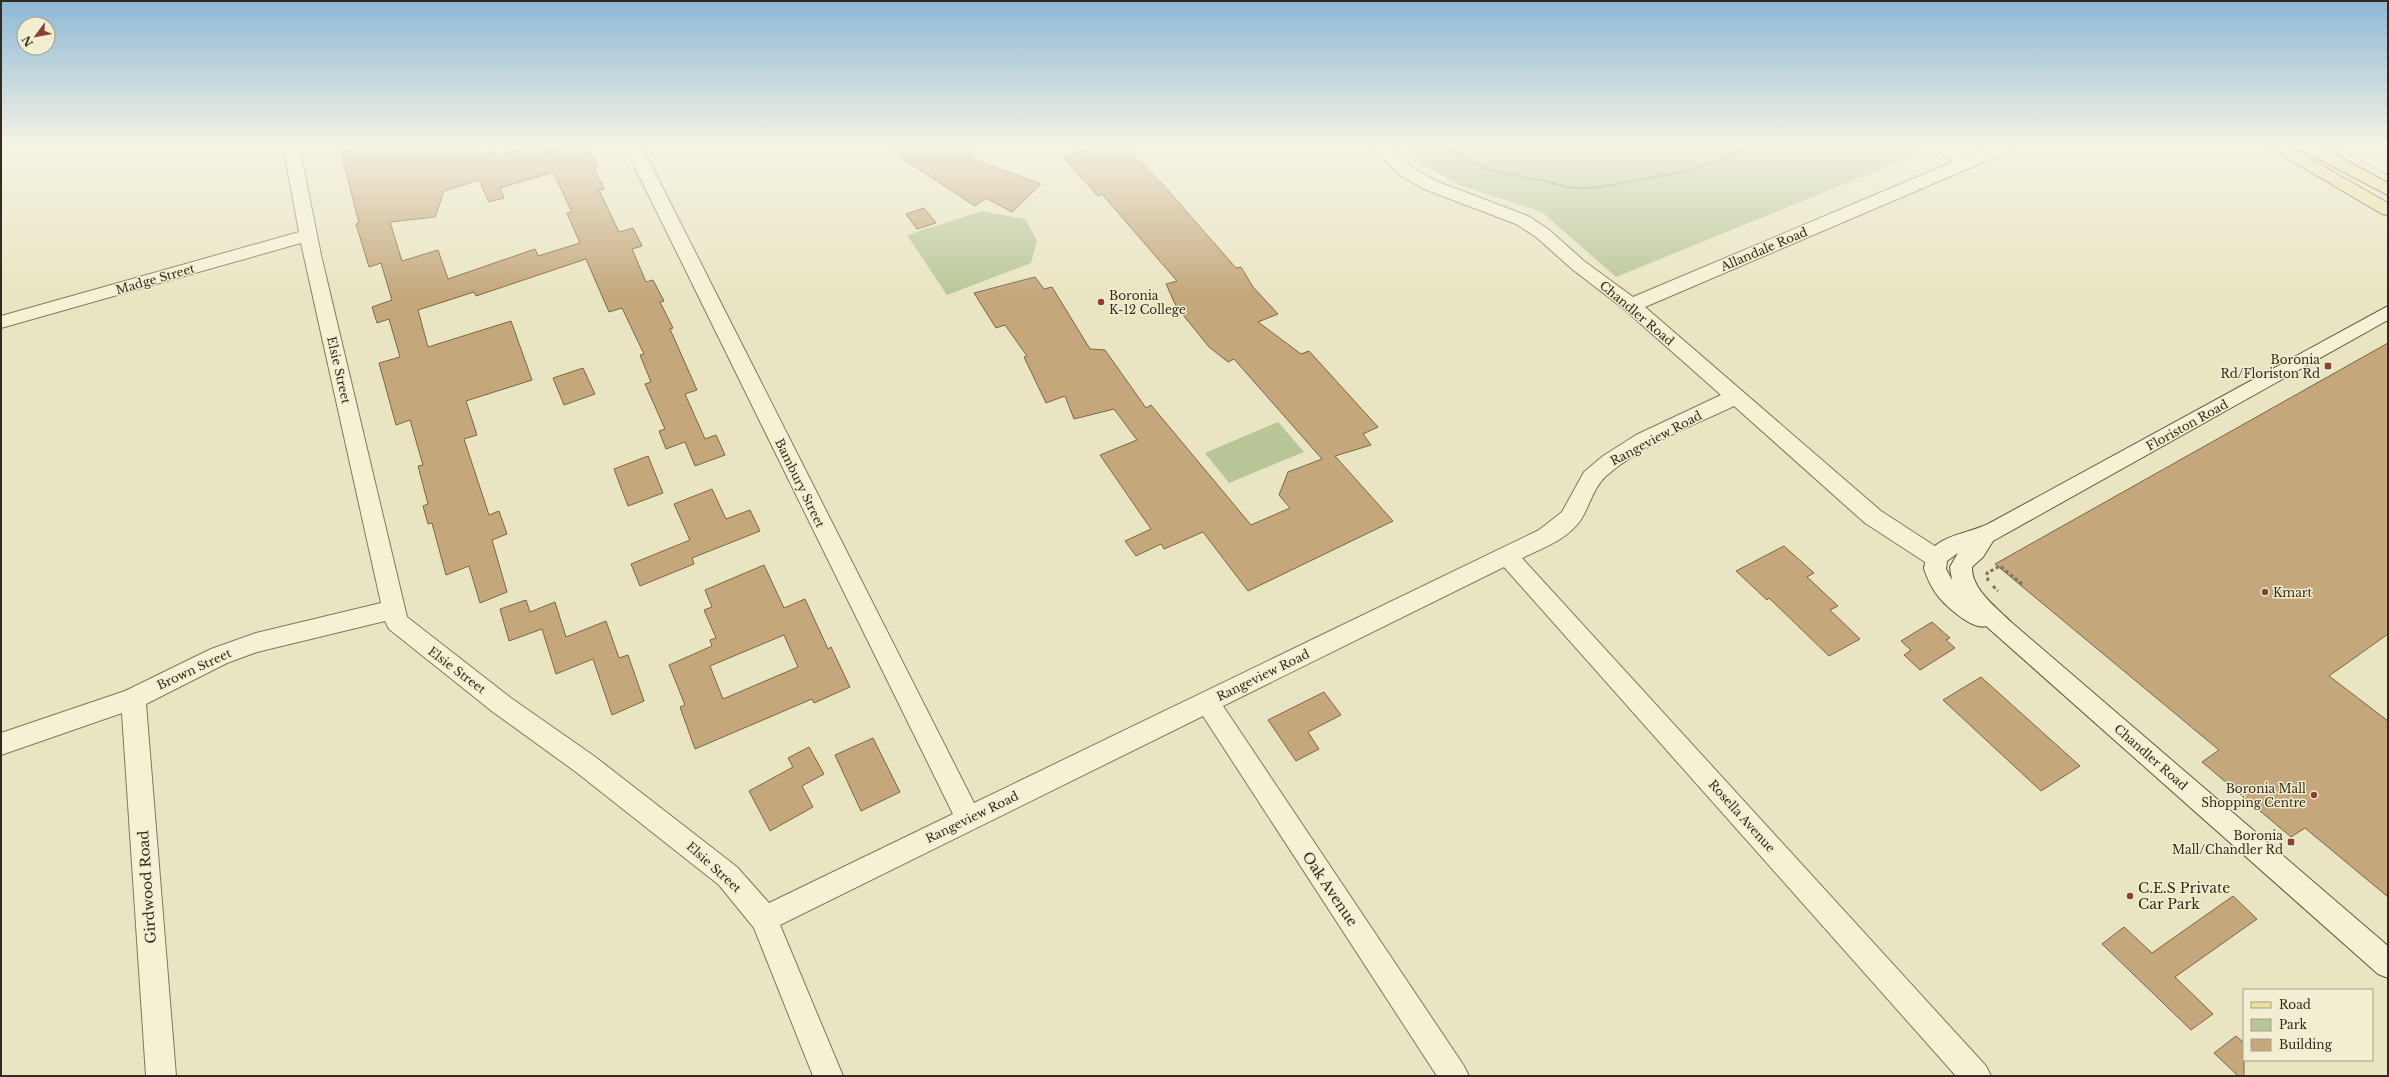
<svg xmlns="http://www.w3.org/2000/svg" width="2389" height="1077" font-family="'Libre Baskerville',serif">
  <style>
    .green { fill: #b8c697 }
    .building { fill: #c4a77b; stroke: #7e6543; fill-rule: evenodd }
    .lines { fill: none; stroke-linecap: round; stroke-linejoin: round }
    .lane-casing { stroke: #82775b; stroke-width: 1 }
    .street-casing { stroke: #82775b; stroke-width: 2 }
    .secondary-casing { stroke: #63583e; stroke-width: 2 }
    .primary-casing { stroke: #50442f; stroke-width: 2 }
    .path-far1 { stroke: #82775b; stroke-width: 2; stroke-dasharray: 2.5 1.5; stroke-linecap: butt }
    .path { stroke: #82775b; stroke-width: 3; stroke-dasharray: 3.5 2.5; stroke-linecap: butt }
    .lane { fill: #f5f1d5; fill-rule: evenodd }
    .street { fill: #f5f1d5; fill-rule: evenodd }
    .secondary { fill: #f5f1d5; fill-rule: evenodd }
    .primary { fill: #eae09d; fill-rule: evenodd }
    .poi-dot { fill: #8b4031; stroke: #f2eed1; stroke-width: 1.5 }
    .labels { text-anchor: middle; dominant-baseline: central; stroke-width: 3; stroke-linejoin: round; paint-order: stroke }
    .street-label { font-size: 12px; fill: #332c1e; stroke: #f2eed1 }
    .poi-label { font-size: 12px; fill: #332c1e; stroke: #f2eed1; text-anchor: end }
    .near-street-label { font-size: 14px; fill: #332c1e; stroke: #f2eed1 }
    .near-poi-label { font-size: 14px; fill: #332c1e; stroke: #f2eed1; text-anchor: start }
  </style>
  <rect width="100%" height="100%" fill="#e9e5c2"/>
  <g class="green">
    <path d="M1402,145h511l10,7 -307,125 -74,-65 -83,-27 -34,-19z"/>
    <path d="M982,211l43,8 12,22 -6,22 -84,32 -40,-60z"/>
    <path d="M1278,422l26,30 -75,31 -24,-30z"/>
  </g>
  <g class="building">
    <path d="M367,145h110l1,11 18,-5 2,4 36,-10h10l3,7 24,-7h16l11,22 -4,2 10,20 -5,1 20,42 14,-4 9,18 -10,3 14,33 7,-2 11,21 -4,1 13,26 -3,1 27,61 -12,4 20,45 11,-4 9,20 -30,11 -10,-24 -19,7 -7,-18 6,-2 -20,-45 6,-2 -11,-27 4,-1 -22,-46 -13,4 -23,-53 -110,37 -2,-4 -56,18 10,37 83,-26 21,59 -66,21 11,34 -13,4 25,76 10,-4 8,23 -15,6 15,52 -27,11 -11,-37 -23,9 -14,-52 -4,1 -5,-18 5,-2 -10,-38 5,-1 -13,-45 -14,5 -17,-62 21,-6 -11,-38 -12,4 -5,-16 20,-7 -11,-37 -12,4 -13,-43 3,-1 -18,-71zM553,172l19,40 -5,1 13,30 -42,13 -3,-7 -87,30 -10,-29 -36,11 -12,-39 45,-5 9,-26 35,-11 10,22 15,-4 -4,-10z"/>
    <path d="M890,145h76l9,15 66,24 -29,28 -26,-14 -11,8 -70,-46z"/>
    <path d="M1098,145h26l42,43 70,80 5,-1 12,20 25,27 -20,8 43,32 8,-3 69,76 -15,7 8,11 -36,11 58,65 -145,70 -45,-59 -39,17 -3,-5 -25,12 -11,-15 26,-12 -51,-74 37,-15 -23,-31 -40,10 -9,-23 -19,7 -22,-46 3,-1 -22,-31 -9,3 -22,-35 61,-16 9,12 8,-2 38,62 15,1 41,58 5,-3 100,120 39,-17 -11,-13 9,-23 34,-13 -88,-100 -6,3 -19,-15 -33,-41 -10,-22 11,-3 -75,-87 -4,2 -35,-39z"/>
    <path d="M924,208l12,15 -19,6 -11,-15z"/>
    <path d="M2388,343v291l-59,42 59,45v176l-83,-69 -14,9 -89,-75 17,-12 -224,-186z"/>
    <path d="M583,368l12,26 -31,11 -11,-27z"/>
    <path d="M648,456l15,37 -35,13 -14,-37z"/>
    <path d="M712,489l14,30 24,-9 10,21 -68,27 2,6 -54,22 -9,-22 59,-24 -16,-36z"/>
    <path d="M1784,546l30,27 -7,4 31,29 -8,4 30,29 -31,17 -60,-58 -2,2 -31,-29z"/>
    <path d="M764,565l20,43 21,-9 23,50 3,-2 19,40 -36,16 -2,-4 -117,50 -15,-42 5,-2 -16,-40 43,-19 -2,-6 6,-2 -12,-28 8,-3 -7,-17zM784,635l14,32 -75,32 -13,-33z"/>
    <path d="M526,600l4,12 25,-10 11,35 40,-16 13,37 9,-3 16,46 -32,14 -19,-56 -37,15 -14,-45 -33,12 -9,-32z"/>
    <path d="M1932,622l18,16 -4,2 9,8 -35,22 -16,-15 7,-5 -10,-9z"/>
    <path d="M1981,677l99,89 -39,25 -98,-91z"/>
    <path d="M1324,692l17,23 -33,17 11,17 -23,12 -28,-41z"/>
    <path d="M873,738l27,54 -39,19 -26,-56z"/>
    <path d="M809,747l15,27 -22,12 11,21 -43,24 -21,-40 44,-24 -5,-9z"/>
    <path d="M2233,896l24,23 -82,58 38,37 -22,16 -89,-86 22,-17 28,26z"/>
    <path d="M2236,1036l8,7v33h-6l-24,-23z"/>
  </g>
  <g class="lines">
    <g class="lane-casing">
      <path id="lane" d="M2334,145h13l41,23v7z"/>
    </g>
    <g class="street-casing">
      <path id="street" d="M283,145h16l22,110 86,362 104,81 83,58 143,111 32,36 184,-89 -329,-669h17l333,658 565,-273 23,-18 22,-40 19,-16 33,-21 85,-40 -97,-86 -52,-40 -36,-32 -20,-13 -92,-35 -23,-13 -30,-31h18l24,23 23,13 92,35 20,13 36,32 49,36 320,-135 -22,-17h20l16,11 25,-11h23l-2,4 -41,18 -327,140 236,204 63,41 3,6 -3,6 -8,3 -8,-3 -63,-41 -131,-117c-44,21 -91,38 -128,70 -12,11 -16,28 -24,42 -13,21 -39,30 -60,40l464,508 5,10h-35l-452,-509 -281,139 241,360 5,10h-32l-234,-360 -423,209 63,151h-30l-59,-148 -35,-43 -143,-113 -83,-60 -104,-83 -4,-8 -128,31 -30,11 -81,41 30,372h-30l-24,-363 -121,42v-22l124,-42 86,-42 45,-16 125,-30 -80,-360 -300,85v-12l298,-84z"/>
    </g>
    <g class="secondary-casing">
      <path id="secondary" d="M2388,306v14l-395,221 -10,16 -11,10c-1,22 25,41 39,55l377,324v32l-10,-4 -392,-348c-14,5 -44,-23 -51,-34 -5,-7 -8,-15 -11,-23 3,-34 39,-33 64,-45zM1958,553l-8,14 2,13 -6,-11 1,-8z"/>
    </g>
    <g class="primary-casing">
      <g id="primary">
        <path d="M2265,145h21l102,58v12l-6,-1z"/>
        <path d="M2297,145h21l70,38v12l-89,-46z"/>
      </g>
    </g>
    <path class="path-far1" d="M1444,145c28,23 61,30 96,35 11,2 21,7 32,8 22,1 35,-2 55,-6 44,-8 83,-12 121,-37"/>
    <g class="path">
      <path d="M1988,581l-1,-8 13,-7 22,18"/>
      <path d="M1993,586l5,5"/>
    </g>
    <use href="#lane" class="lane"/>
    <use href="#street" class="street"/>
    <use href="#secondary" class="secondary"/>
    <use href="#primary" class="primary"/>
  </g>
  <linearGradient id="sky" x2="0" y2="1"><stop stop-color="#8db8d6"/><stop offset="0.49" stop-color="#f5f3e4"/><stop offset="1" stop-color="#f5f3e4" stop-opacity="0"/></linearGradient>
  <rect width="2389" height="296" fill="url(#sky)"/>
  <g class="poi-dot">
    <circle cx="1101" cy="302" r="4"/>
    <rect x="2324" y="362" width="8" height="8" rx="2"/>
    <circle cx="2265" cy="592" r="4"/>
    <circle cx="2314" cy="795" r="4"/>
    <rect x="2287" y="838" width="8" height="8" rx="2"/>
    <circle cx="2130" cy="896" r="4"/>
  </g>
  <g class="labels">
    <g class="street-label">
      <text transform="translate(1764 249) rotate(-23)">Allandale Road</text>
      <text transform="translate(155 279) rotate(-16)">Madge Street</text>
      <text transform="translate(1637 313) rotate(40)">Chandler Road</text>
      <text transform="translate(339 370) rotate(77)">Elsie Street</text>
      <text transform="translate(2187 425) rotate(-29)">Floriston Road</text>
      <text transform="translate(1656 438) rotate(-28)">Rangeview Road</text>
      <text transform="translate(800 483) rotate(64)">Bambury Street</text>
      <text transform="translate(194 669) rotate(-25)">Brown Street</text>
      <text transform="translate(457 670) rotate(37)">Elsie Street</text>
      <text transform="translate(1263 675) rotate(-26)">Rangeview Road</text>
      <text transform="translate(2151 757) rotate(41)">Chandler Road</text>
      <text transform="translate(1742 816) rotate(48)">Rosella Avenue</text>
      <text transform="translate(972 817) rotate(-26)">Rangeview Road</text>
      <text transform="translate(714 867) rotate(42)">Elsie Street</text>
    </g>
    <g class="poi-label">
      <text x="1109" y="295" text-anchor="start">Boronia<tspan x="1109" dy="14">K-12 College</tspan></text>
      <text x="2320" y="359">Boronia<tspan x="2320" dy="14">Rd/Floriston Rd</tspan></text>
      <text x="2273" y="592" text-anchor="start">Kmart</text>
      <text x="2306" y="788">Boronia Mall<tspan x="2306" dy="14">Shopping Centre</tspan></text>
      <text x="2283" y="835">Boronia<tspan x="2283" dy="14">Mall/Chandler Rd</tspan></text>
    </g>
    <g class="near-street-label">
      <text transform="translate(147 887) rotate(-94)">Girdwood Road</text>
      <text transform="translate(1330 889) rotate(56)">Oak Avenue</text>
    </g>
    <g class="near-poi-label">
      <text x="2138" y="888">C.E.S Private<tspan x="2138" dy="16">Car Park</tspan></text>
    </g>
  </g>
  <rect width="2389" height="1077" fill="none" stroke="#332c1e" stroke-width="4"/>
  <rect x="2243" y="989" width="130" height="72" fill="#f2eed1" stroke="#a6a089"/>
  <rect x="2251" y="1002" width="20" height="6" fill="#eae09d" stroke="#a6a089"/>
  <text x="2279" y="1009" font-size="12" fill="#332c1e">Road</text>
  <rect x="2251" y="1019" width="20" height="12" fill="#b8c697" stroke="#a6a089"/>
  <text x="2279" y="1029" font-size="12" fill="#332c1e">Park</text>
  <rect x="2251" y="1039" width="20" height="12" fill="#c4a77b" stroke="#a6a089"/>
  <text x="2279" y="1049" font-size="12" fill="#332c1e">Building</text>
  <g transform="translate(36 36) rotate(238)"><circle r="19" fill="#f2eed1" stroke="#a6a089"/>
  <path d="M0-3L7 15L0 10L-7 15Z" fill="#8b4031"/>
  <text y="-6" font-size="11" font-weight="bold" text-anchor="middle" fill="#332c1e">N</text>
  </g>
</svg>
